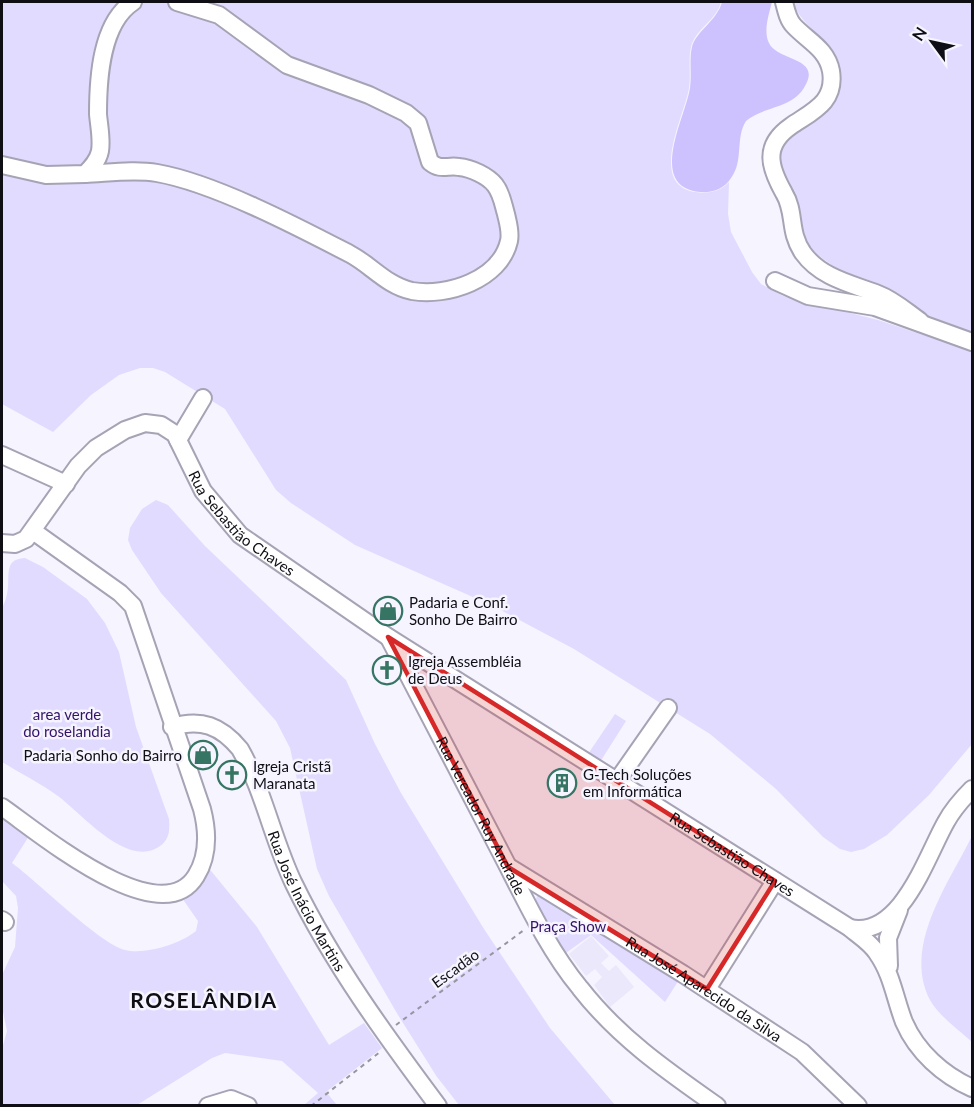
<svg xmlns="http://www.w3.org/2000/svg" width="974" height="1107" font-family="Lato,sans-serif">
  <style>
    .built { fill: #ebe8fc }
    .green { fill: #e1dbff }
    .water { fill: #cec2fe }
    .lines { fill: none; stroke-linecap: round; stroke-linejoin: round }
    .minor-casing { stroke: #a6a3b4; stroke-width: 20 }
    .path { stroke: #97959e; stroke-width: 2; stroke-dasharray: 4.5 4.5; stroke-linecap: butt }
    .minor { stroke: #fff; stroke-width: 16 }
    .marked { fill: #d62828; fill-opacity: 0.2; stroke: #d62828; stroke-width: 4.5; stroke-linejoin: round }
    .labels { text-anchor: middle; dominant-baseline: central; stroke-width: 5; stroke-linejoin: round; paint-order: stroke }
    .street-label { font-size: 15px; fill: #0f0e14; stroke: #f6f4ff }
    .poi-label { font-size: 15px; fill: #0f0e14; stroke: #f6f4ff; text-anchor: start }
    .park-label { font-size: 15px; fill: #331367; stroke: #f6f4ff }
    .district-label { font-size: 21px; font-weight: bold; letter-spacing: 1.5px; fill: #0f0e14; stroke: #f6f4ff }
  </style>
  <rect width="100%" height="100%" fill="#f6f4ff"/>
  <path class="built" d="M591,936l18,20 -8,7 8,8 7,-6 18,22 -24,20 -16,-22 8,-8 -7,-8 -9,7 -17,-22z"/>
  <g class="green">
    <path d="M2,2h719c-4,18 -26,27 -30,45 -3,12 0,28 -2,41 -4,27 -42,96 6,104 13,2 25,0 34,-10l-1,32 3,18 21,40 9,12 22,12 95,24 94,31v393l-43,51 -42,40 -23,14 -13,3 -11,-3 -17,-12 -47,-48 -66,-55 -136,-85 -83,-44 -136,-60 -64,-42 -15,-13 -51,-81 -60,-37 -12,-4h-13l-21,7 -28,20 -38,37 -51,-28z"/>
    <path d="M792,2h180v332l-46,-16 -93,-52 -19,-14 -12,-19 -24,-60 3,-31 39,-28 9,-63c-12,-19 -28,-29 -37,-49z"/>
    <path d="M156,500l12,5 37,41 141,134 29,64 26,49 83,136 66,99 65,77h-156l-22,-28 -39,-62 -69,-119 -12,-27 -27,-121 -14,-27 -115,-128 -29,-43 -4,-10 2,-12 12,-19z"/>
    <path d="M25,558l18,9 44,32 18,24 14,29 17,75 33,92c1,14 0,23 -14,30 -32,15 -74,-36 -97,-53 -18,-13 -38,-23 -56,-34v-154c2,-4 4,-9 5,-14 4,-16 -5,-35 18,-36z"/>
    <path d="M615,714l11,7 -26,41 -12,-8z"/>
    <path d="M3,818l26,18 -17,27c26,19 87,80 113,87 20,5 55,-6 71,-19l2,-10 -16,-23 17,-14 8,-18 50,61 72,118 35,-22 18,25 -56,44 11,13h-33l14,-12 -36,-32 -57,-8 -13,5 -75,47h-135v-56l5,-18 -5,-24v-32l13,-28 3,-39 -2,-12 -14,-15z"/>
    <path d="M972,836v206c-13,-12 -33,-26 -42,-42 -28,-54 19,-117 42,-164z"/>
    <path d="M538,893l144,82 -17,27 -74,-67 -28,20 -28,-53z"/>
  </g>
  <path class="water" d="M722,2h50c-3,12 -9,29 -3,41 8,18 53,14 36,43 -12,23 -42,20 -59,35 -11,17 -2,40 -15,57 -7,11 -18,15 -31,14 -54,-5 -14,-76 -10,-104 2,-14 -1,-29 2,-41 4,-16 25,-26 30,-45z"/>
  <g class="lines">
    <g class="minor-casing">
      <g id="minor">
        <path d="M784,2c2,8 4,18 10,24 14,15 33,23 37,45 5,31 -18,40 -40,55 -29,20 -21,42 -7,67 12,20 4,38 19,60 18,25 49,31 75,41 16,6 29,18 42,27"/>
        <path d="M2,165l44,10 39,-1c6,-6 13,-13 15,-23 2,-12 -1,-25 -2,-37 0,-36 3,-91 35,-112"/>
        <path d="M85,174c23,-1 49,-5 72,-1 57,10 141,54 193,81 21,11 37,32 62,37 35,6 88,-11 97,-50 2,-9 -1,-18 -3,-27 -3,-10 -4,-20 -11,-29 -7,-9 -24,-17 -36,-18 -12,-2 -18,4 -29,-5l-12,-39 -12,-10 -37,-18 -82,-30 -68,-50 -42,-13"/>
        <path d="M775,281l33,15 67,11 97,35"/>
        <path d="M178,440l25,-42"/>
        <path d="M2,455l64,29"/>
        <path id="s1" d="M2,543l13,1 11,-5 52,-73 18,-18 29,-18 20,-7 16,2 14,9 28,57 37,44 148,102 462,291c9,8 20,14 27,25 15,21 18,46 27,69 13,30 39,53 68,66"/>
        <path id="s2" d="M389,638c37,71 74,142 111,213 24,46 47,97 80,137 38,49 87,83 137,118"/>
        <path id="s3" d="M172,727c29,-9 49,-1 68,22 24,42 33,92 54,135 39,80 91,151 144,222"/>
        <path d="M617,781l51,-73"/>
        <path d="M2,807c35,24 158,128 194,69 13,-21 12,-44 6,-67l-69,-203 -13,-13 -87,-62"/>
        <path id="s4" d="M509,867l174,107 119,78 56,54"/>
        <path d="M2,920l3,2"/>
        <path d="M850,928c51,11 77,-73 96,-106 7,-13 16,-23 26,-33"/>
        <path d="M889,966l-1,-28 11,-28"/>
        <path d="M707,989l68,-108"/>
        <path d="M208,1106l23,-7 17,7"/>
      </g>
    </g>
    <g class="path">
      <path d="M396,1025l128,-95"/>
      <path d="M311,1106l69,-54"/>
    </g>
    <use href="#minor" class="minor"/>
  </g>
  <path class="marked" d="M388,637l387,244 -68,108 -199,-122z"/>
  <defs>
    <g id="shop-ring" transform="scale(1.5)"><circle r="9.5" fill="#f6f4ff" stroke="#367563" stroke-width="1.5"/><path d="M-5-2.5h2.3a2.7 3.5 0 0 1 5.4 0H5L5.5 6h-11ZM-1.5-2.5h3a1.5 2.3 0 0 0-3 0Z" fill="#367563"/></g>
    <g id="church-ring" transform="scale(1.5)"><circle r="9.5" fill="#f6f4ff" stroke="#367563" stroke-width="1.5"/><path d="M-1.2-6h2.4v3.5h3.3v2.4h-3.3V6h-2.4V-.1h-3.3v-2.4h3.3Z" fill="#367563"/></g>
    <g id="building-ring" transform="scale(1.5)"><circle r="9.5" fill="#f6f4ff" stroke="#367563" stroke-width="1.5"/><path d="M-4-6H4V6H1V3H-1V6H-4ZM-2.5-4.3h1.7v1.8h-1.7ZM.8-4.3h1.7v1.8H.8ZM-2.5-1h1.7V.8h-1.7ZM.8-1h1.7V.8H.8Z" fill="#367563"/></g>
  </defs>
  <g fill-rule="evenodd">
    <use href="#shop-ring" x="388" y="611"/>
    <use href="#church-ring" x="387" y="670"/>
    <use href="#shop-ring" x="203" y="755"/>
    <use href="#church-ring" x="232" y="775"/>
    <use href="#building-ring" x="562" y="783"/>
  </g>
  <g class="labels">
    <g class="street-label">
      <text stroke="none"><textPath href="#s1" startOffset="342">Rua Sebastião Chaves</textPath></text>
      <text stroke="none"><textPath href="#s2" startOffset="200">Rua Vereador Ruy Andrade</textPath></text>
      <text stroke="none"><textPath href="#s1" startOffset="936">Rua Sebastião Chaves</textPath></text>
      <text stroke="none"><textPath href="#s3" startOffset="243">Rua José Inácio Martins</textPath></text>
      <text transform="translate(455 968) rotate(-36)">Escadão</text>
      <text stroke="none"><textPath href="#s4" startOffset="230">Rua José Aparecido da Silva</textPath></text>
    </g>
    <g class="poi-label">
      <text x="409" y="602">Padaria e Conf.<tspan x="409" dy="17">Sonho De Bairro</tspan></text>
      <text x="408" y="661">Igreja Assembléia<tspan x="408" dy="17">de Deus</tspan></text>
      <text x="182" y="755" text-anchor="end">Padaria Sonho do Bairro</text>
      <text x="253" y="766">Igreja Cristã<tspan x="253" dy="17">Maranata</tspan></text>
      <text x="583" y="774">G-Tech Soluções<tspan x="583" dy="17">em Informática</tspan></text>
    </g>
    <g class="park-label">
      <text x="67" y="714">area verde<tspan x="67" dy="17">do roselandia</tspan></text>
      <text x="568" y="926">Praça Show</text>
    </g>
    <g class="district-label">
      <text x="204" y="999">ROSELÂNDIA</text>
    </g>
  </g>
  <rect width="974" height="1107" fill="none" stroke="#0f0e14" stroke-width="6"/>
  <g transform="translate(932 42) rotate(303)" stroke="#f6f4ff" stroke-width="4.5" paint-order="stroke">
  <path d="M0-4.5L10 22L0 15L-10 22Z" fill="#0f0e14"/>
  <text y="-9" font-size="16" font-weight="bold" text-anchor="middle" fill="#0f0e14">N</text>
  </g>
</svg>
